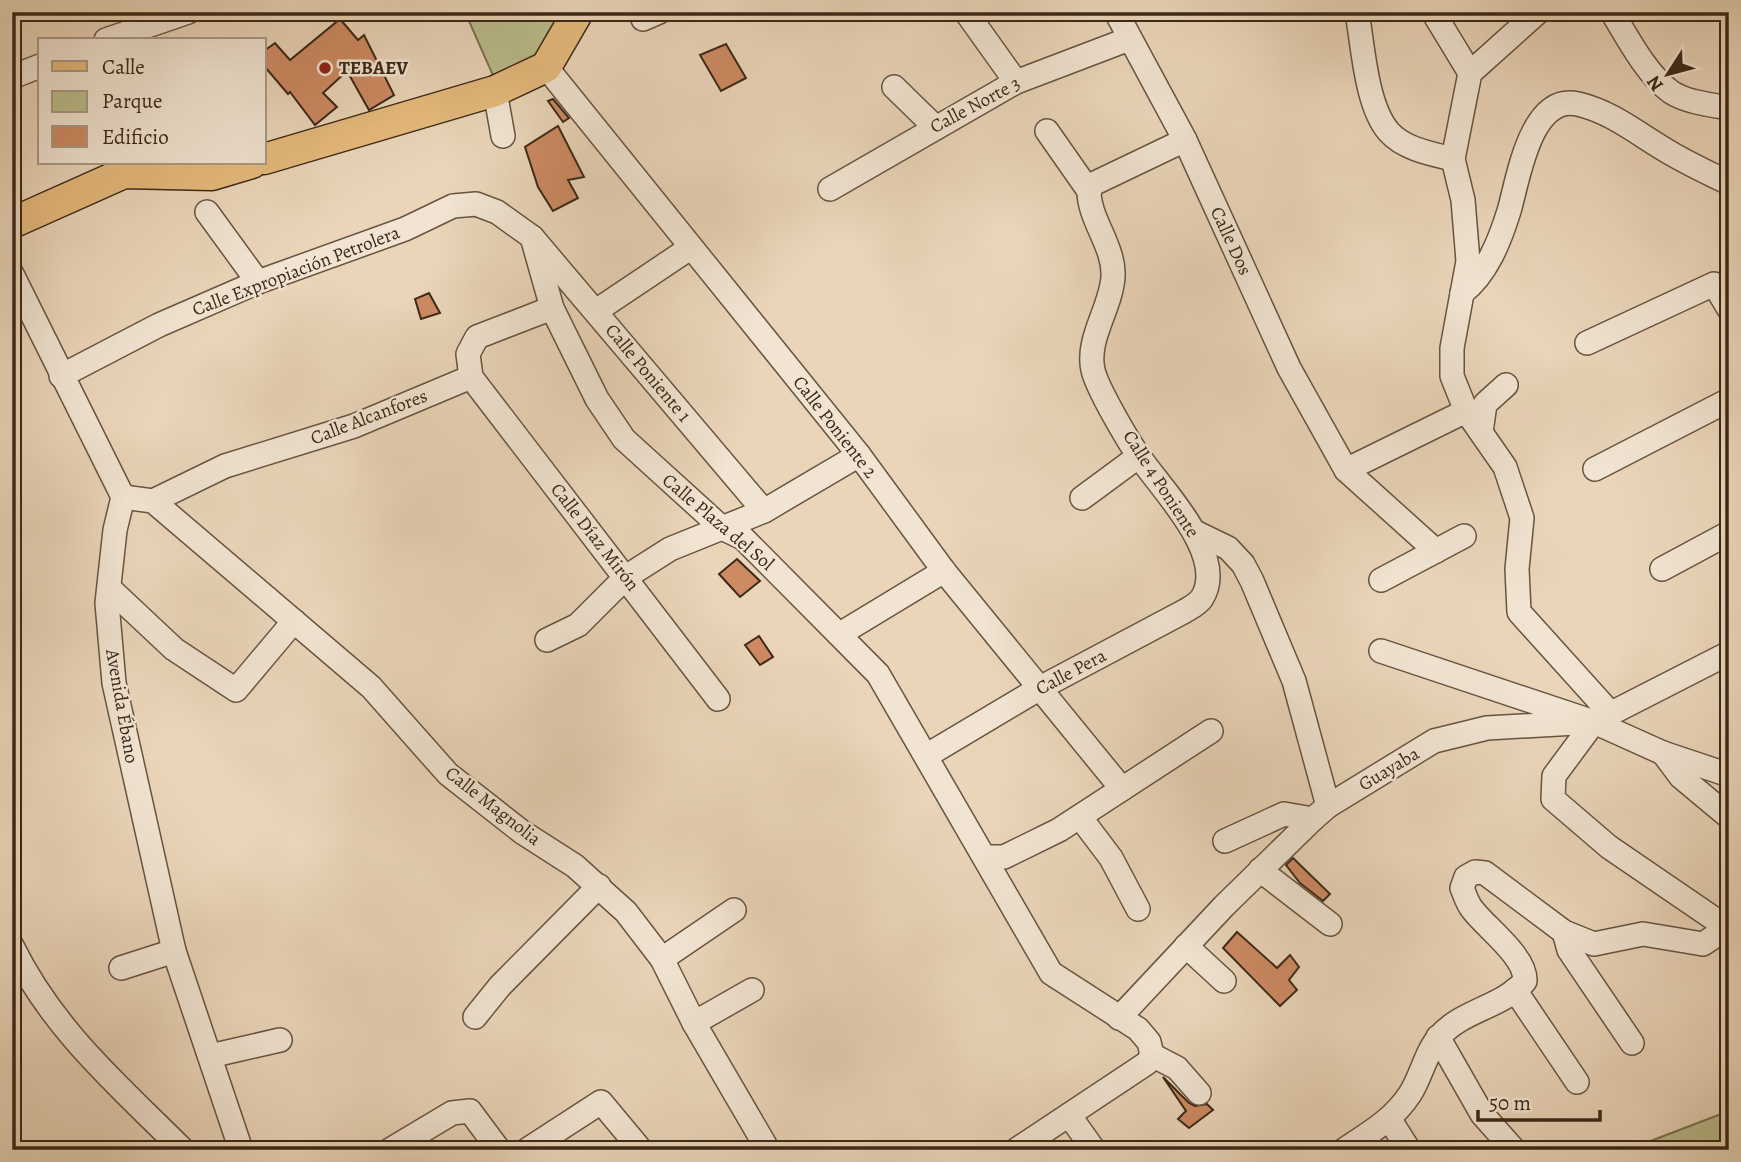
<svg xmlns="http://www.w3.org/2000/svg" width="1741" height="1162" font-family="Alegreya,serif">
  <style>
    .green { fill: #bbbc8c; stroke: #7b7252; stroke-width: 2 }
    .building { fill: #cd8a63; stroke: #3b2918; stroke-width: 2 }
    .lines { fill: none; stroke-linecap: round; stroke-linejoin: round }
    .minor-casing { stroke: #675440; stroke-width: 26 }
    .major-casing { stroke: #3b2918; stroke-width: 33 }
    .minor { stroke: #f1e4d2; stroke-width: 23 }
    .major { stroke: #e5ba7c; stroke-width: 30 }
    .poi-dot { fill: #8f2418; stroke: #f1e4d2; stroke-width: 2.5 }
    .labels { text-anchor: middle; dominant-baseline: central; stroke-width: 5; stroke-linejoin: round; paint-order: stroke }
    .poi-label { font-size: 19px; font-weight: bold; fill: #3b2918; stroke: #f1e4d2; text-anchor: start }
    .street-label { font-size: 19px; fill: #3b2918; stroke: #f1e4d2 }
  </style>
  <rect width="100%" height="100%" fill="#ead5b9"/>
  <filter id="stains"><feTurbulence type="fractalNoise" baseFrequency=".00286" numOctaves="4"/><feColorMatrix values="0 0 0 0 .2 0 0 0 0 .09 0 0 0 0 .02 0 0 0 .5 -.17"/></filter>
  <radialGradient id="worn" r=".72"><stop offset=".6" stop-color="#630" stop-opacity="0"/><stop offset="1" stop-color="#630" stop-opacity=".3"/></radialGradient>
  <g class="green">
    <path d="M465,12h85l28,12 -17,28 -66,28z"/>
    <path d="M1729,1111v39h-102z"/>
  </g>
  <g class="building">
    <path d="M340,19l18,21 6,-5 30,60 -25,15 -22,-39 -24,22 14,14 -22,18 -25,-33 -2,2 -24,-28v-15l11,-8 15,17z"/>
    <path d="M726,44l20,34 -25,13 -21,-36z"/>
    <path d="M553,99l16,19 -6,4 -15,-21z"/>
    <path d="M558,126l26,51 -16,3 10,18 -25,13 -15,-24 -13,-40z"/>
    <path d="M429,293l11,20 -19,6 -6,-20z"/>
    <path d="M737,559l23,22 -20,16 -21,-23z"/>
    <path d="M759,636l14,21 -13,8 -15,-20z"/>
    <path d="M1293,858l37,36 -7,7 -23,-18 -14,-18z"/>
    <path d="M1237,932l40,36 13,-13 9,12 -10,13 8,10 -17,16 -57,-58z"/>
    <path d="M1163,1077l26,26 6,3 12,-2 6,6 -24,18 -11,-9 8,-8z"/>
  </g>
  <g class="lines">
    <g class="minor-casing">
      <g id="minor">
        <path d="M966,12l50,70"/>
        <path d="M1116,12l69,128 104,228 57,102 90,81"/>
        <path d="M1357,12c6,34 9,94 32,120 15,17 43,22 64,27"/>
        <path d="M1433,12l37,61"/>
        <path d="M1538,12l-68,61 -17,86 10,41 5,61 -16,87v28l14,35 39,56 17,51 -5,51 2,43 92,102"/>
        <path d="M1612,12c15,25 35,63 59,80 15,10 40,13 58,16"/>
        <path d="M643,19l16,-7"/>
        <path d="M106,40l82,-28"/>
        <path d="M546,67l313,388 85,116 178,218"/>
        <path d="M12,77l28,-11"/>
        <path d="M894,87l41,40"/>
        <path d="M495,91l8,45"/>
        <path d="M1047,131l42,60"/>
        <path d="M830,189l186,-107 113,-43"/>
        <path d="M1089,191l4,-7 92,-44"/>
        <path d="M207,212l51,70"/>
        <path d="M532,237l20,71 45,91 27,40 98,89 21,10 135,136 173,299 87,56 11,13 3,13 -5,8 -131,87"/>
        <path d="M12,274l111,223 -8,33 -8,73 7,80 60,268 67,199"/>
        <path d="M1462,293c25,-19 38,-53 47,-82 9,-30 21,-118 69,-107 34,8 60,30 89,47 20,12 41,22 62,32"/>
        <path d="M596,311l94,-63"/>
        <path d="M1587,343l127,-59 15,25"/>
        <path d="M61,376l98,-51 99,-43 147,-53 48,-23 23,-2 21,8 35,25 232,274"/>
        <path d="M471,377l247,322"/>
        <path d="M471,377l-3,-23 9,-17 75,-29"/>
        <path d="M1481,432l4,-28 21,-19"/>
        <path d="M1595,469l134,-69"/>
        <path d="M1346,470l120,-59"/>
        <path d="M123,497l30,4 218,186 77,87 74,58 53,34 51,46 36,47 32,64 74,127"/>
        <path d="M1082,498l57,-42"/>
        <path d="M153,501l72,-35 129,-40 117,-49"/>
        <path d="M1195,532l33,16 15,16 9,17 42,100 34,125"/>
        <path d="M1662,569l67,-36"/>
        <path d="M1381,580l83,-44"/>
        <path d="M109,588l65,61 62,41 58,-69"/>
        <path d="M840,634l104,-63"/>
        <path d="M547,640l31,-15 48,-48 44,-28 94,-38 95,-56"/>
        <path d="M1381,651l213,71 69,31 66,22"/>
        <path d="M1594,722l-40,54 -1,23 56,48 120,82"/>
        <path d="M1663,753l18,24 48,40"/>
        <path d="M926,756l114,-68 145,-77c5,-3 13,-7 17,-13 26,-42 -39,-107 -61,-139 -12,-16 -44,-71 -48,-89 -7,-31 18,-62 20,-93 2,-30 -24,-57 -24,-86"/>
        <path d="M1080,817l31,41 27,51"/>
        <path d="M1225,841l59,-27 29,5"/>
        <path d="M985,857h19l55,-27 152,-99"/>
        <path d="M1260,870l70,54"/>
        <path d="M1564,932l5,18 63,93"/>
        <path d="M12,946c41,84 106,139 171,204"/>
        <path d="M1186,946l38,35"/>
        <path d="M662,959l72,-49"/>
        <path d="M121,968l53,-17"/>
        <path d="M1515,990l62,92"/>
        <path d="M475,1017l25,-31 99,-100"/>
        <path d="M1119,1018l105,-112 89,-87 15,-13 106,-65 53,-13 107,-6 135,-69"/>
        <path d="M694,1023l58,-33"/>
        <path d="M1438,1037l44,77 32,36"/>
        <path d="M1152,1055l25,13 22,25"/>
        <path d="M210,1056l70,-16"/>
        <path d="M1069,1115l25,35"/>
        <path d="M1390,1120l19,30"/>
        <path d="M390,1150l62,-37 18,-2 29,39"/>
        <path d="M527,1150l74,-48 40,48"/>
        <path d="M1344,1150c25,-17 49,-30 66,-56 11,-17 16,-42 29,-57 23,-27 64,-30 86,-56 1,-25 -39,-53 -53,-72 -5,-6 -7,-14 -10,-21l4,-11 9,-5 10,1 79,59 30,12 49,-10 60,10 24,-16"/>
      </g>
    </g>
    <g class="major-casing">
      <g id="major">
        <path d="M264,159l231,-68 51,-24 32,-55"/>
        <path d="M12,223l112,-50 88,2 40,-12"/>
      </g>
    </g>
    <use href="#minor" class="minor"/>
    <use href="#major" class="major"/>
  </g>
  <circle class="poi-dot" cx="325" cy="68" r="7"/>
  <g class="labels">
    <g class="poi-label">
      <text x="339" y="68">TEBAEV</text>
    </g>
    <g class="street-label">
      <text transform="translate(975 105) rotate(-28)">Calle Norte 3</text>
      <text transform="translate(1231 241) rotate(65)">Calle Dos</text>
      <text transform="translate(296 271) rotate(-21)">Calle Expropiación Petrolera</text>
      <text transform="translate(648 373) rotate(50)">Calle Poniente 1</text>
      <text transform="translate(369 417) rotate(-21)">Calle Alcanfores</text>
      <text transform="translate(835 427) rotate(52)">Calle Poniente 2</text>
      <text transform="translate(1161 484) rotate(57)">Calle 4 Poniente</text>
      <text transform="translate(718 522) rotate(40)">Calle Plaza del Sol</text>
      <text transform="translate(595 537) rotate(52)">Calle Díaz Mirón</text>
      <text transform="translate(1071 672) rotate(-28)">Calle Pera</text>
      <text transform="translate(122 706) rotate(80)">Avenida Ébano</text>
      <text transform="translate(1389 769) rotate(-31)">Guayaba</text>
      <text transform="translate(493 806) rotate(38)">Calle Magnolia</text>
    </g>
  </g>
  <rect width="1741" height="1162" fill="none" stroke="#ead5b9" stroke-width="42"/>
  <rect x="14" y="14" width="1713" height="1134" fill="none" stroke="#3b2918" stroke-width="3.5"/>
  <rect x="21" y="21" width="1699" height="1120" fill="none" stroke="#3b2918" stroke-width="2"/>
  <rect x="38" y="38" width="228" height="126" fill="#f1e4d2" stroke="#a89988" stroke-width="2"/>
  <rect x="52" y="61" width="35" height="10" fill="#e5ba7c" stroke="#a89988" stroke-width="2"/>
  <text x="102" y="74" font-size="21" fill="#3b2918">Calle</text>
  <rect x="52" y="91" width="35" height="21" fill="#bbbc8c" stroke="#a89988" stroke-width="2"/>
  <text x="102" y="108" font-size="21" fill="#3b2918">Parque</text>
  <rect x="52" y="126" width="35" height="21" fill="#cd8a63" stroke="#a89988" stroke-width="2"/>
  <text x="102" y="144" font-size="21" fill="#3b2918">Edificio</text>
  <g transform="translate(1668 74) rotate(234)" stroke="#f1e4d2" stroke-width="5" paint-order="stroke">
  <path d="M0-5L12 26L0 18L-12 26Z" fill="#3b2918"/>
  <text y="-10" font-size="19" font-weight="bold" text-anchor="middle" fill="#3b2918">N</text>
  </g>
  <path d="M1478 1110v10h122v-10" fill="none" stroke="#3b2918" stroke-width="3.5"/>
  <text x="1489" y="1110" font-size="21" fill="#3b2918" stroke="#f1e4d2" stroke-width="5" paint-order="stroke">50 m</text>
  <rect width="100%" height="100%" filter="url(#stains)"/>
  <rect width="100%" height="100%" fill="url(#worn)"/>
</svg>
